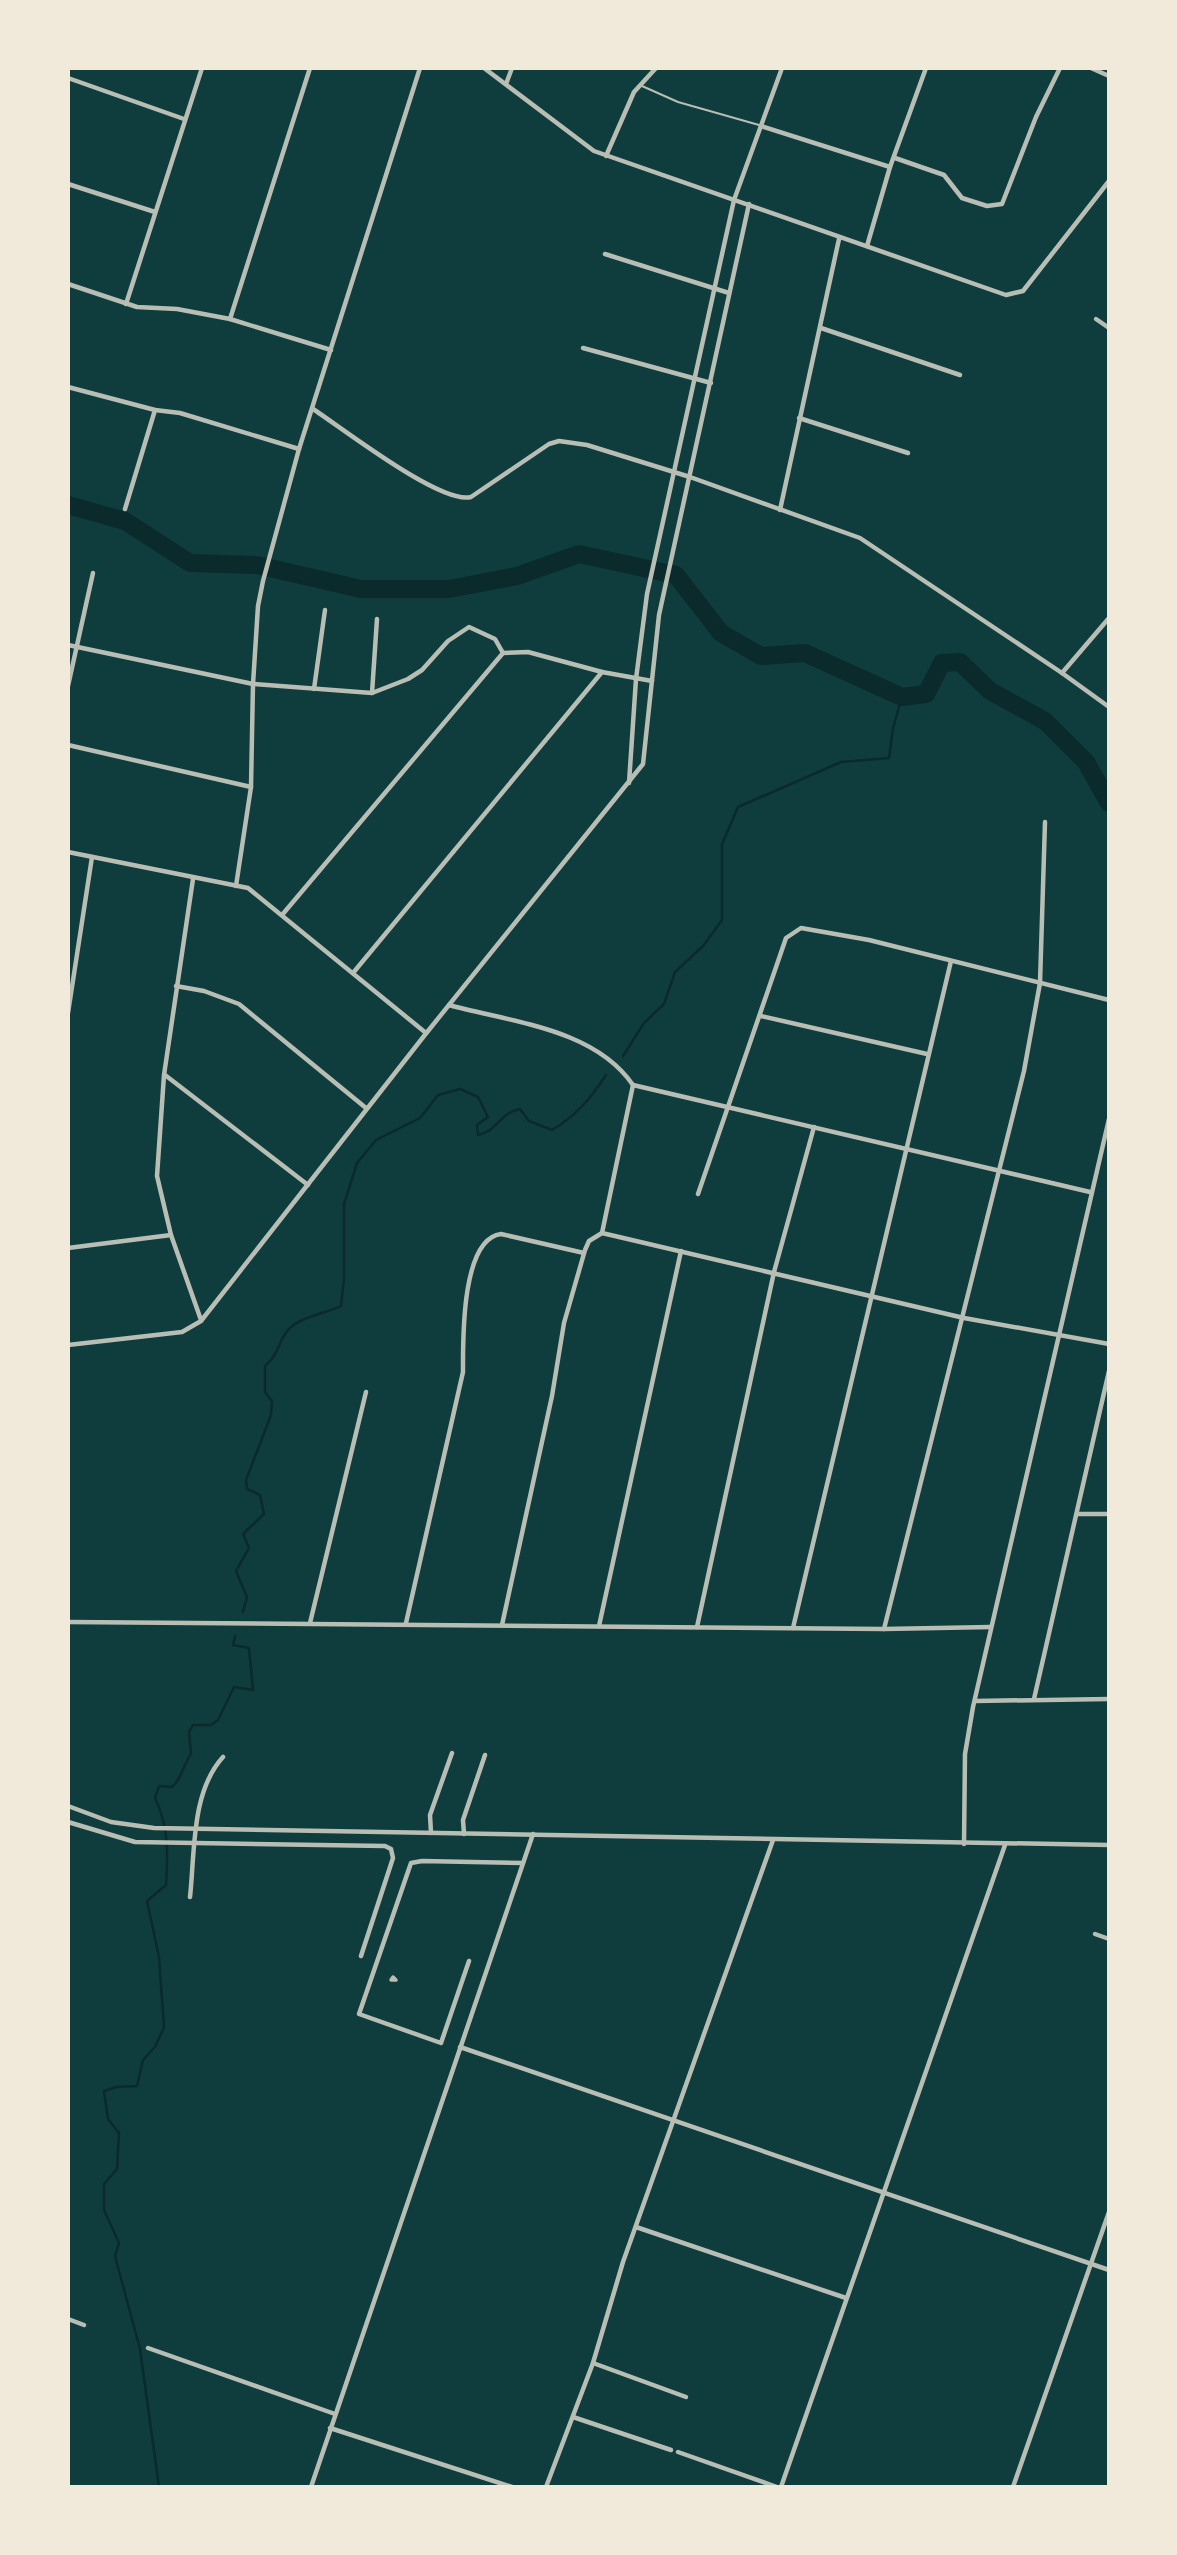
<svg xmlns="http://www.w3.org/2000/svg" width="1177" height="2555" font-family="Manrope,sans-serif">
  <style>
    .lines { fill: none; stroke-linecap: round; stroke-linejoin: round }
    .stream { stroke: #0a2a2b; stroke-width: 2.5 }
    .river { stroke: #0a2a2b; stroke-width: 18 }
    .service { stroke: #b8beb3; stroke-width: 2 }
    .pedestrian { stroke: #b8beb3; stroke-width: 3.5 }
    .minor { stroke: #b8beb3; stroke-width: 4.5 }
  </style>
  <rect width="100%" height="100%" fill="#0f3d3e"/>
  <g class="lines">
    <g class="stream">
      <path d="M623,1056l21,-33 20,-19 11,-32 28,-26 19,-26v-76l16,-37 103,-45 48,-4 4,-30 9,-31"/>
      <path d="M243,1612l4,-15 -11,-26 13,-23 -6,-14 21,-20 -4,-19 -13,-6 -1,-9 25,-65 1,-14 -7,-9v-26c16,-14 13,-26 24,-37 11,-12 38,-16 52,-23l3,-28v-74l13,-41 19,-23 44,-22 18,-23 22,-6 18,8 10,20 -11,8 1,10c18,-3 23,-23 42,-26l9,12 23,9c24,-14 39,-32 54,-55"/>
      <path d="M159,2487l-19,-138 -25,-93 4,-13 -15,-33v-26l13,-15 2,-36 -11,-14 -4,-28 12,-4 21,-1 6,-26 12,-13 9,-20 -5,-70 -12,-56 19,-16c2,-31 3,-58 -11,-87l4,-12 13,1c10,-8 11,-22 19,-33l-2,-22 4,-7h18l7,-5 16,-33 19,3 -4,-42 -16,-3 2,-9"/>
    </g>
    <path class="river" d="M68,505l57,16 65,42 67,2 104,24h88l68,-13 62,-22 97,21 45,58 40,23 44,-3 97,44 24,-3 16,-31 18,-1 30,29 55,30 41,41 23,41"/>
    <path class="service" d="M642,86l36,16 81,23"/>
    <path class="pedestrian" d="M393,1977l3,3h-5z"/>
    <g class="minor">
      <path d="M484,68l110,83 412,144 17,-4 86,-110"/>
      <path d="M1091,68l18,8"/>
      <path d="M68,78l116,41"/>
      <path d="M506,84l6,-16"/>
      <path d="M761,126l129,41"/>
      <path d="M606,156l28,-64 22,-24"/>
      <path d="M895,158l49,17 18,23 25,8 15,-2 34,-87 24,-49"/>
      <path d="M68,184l87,28"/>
      <path d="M867,246l23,-79 36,-99"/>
      <path d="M605,254l124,39"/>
      <path d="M68,284l69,23 40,2 53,10 101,31"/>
      <path d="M126,304l76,-236"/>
      <path d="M230,319l80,-251"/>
      <path d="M1096,319l13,9"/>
      <path d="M821,328l139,47"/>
      <path d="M583,348l128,35"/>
      <path d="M68,387l87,23 25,3 119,36"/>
      <path d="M313,409c29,19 128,96 158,88l78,-53 10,-3 28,4 103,32 170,61 202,135 47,34"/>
      <path d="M799,418l109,35"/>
      <path d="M125,509l30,-99"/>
      <path d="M780,510l59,-271"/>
      <path d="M68,645l185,39 119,9 36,-14 14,-9 26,-29 21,-14 26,12 8,14"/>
      <path d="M1062,673l47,-55"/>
      <path d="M68,686l25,-113"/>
      <path d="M314,689l11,-79"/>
      <path d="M372,693l5,-74"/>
      <path d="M68,745l183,42"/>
      <path d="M629,783l7,-104 11,-85 87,-394 48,-132"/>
      <path d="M68,852l180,36 178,145"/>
      <path d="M193,879l-29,196 -7,101 14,59 30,85"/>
      <path d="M236,886l15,-99 2,-103 5,-78 5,-25 36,-132 121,-381"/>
      <path d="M282,915l221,-262 25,-1 74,20 50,9"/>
      <path d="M353,973l249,-301"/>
      <path d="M176,986l28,5 35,13 127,104"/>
      <path d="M449,1005c61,17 145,23 184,80l457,107"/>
      <path d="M68,1013l24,-156"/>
      <path d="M761,1016l166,38"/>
      <path d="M165,1075l143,110"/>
      <path d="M698,1194l88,-256 15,-10 68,12 240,60"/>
      <path d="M602,1233l362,85 145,26"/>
      <path d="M602,1233l31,-148"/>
      <path d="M68,1248l103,-13"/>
      <path d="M68,1345l114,-13 19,-11 223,-285 219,-272 16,-149 90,-411"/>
      <path d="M1078,1514h31"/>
      <path d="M68,1622l816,7 107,-2"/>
      <path d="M310,1623l56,-231"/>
      <path d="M406,1623l57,-251c0,-31 -2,-133 38,-138l83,19"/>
      <path d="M502,1625l50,-229 12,-73 21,-73 4,-9 13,-8"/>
      <path d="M599,1626l82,-375"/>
      <path d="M697,1627l77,-355 40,-145"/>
      <path d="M793,1628l158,-667"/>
      <path d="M884,1629l140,-558 16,-88 5,-161"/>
      <path d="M1034,1699l75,-328"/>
      <path d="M975,1701l134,-2"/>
      <path d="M68,1806l43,16 43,6 955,17"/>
      <path d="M68,1822l67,20 250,4 6,3 2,9 -32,98"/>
      <path d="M431,1833l-1,-18 22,-62"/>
      <path d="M464,1834l-1,-14 22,-65"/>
      <path d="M964,1844l1,-90 8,-47 136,-588"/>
      <path d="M190,1897c5,-45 1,-105 33,-140"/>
      <path d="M1095,1934l14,5"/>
      <path d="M469,1961l-28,82 -82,-29 52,-151 11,-2 101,2"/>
      <path d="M460,2047l649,223"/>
      <path d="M636,2227l210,71"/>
      <path d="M68,2319l16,6"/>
      <path d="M148,2348l187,66"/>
      <path d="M593,2363l93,34"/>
      <path d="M573,2417l98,33"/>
      <path d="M330,2428l182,59"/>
      <path d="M678,2452l99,35"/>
      <path d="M311,2487l222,-653"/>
      <path d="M546,2487l47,-124 30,-101 150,-422"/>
      <path d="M781,2487l224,-642"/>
      <path d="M1013,2487l96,-275"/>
    </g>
  </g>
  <rect width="1177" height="2555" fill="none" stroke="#f1e9da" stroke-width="140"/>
</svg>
